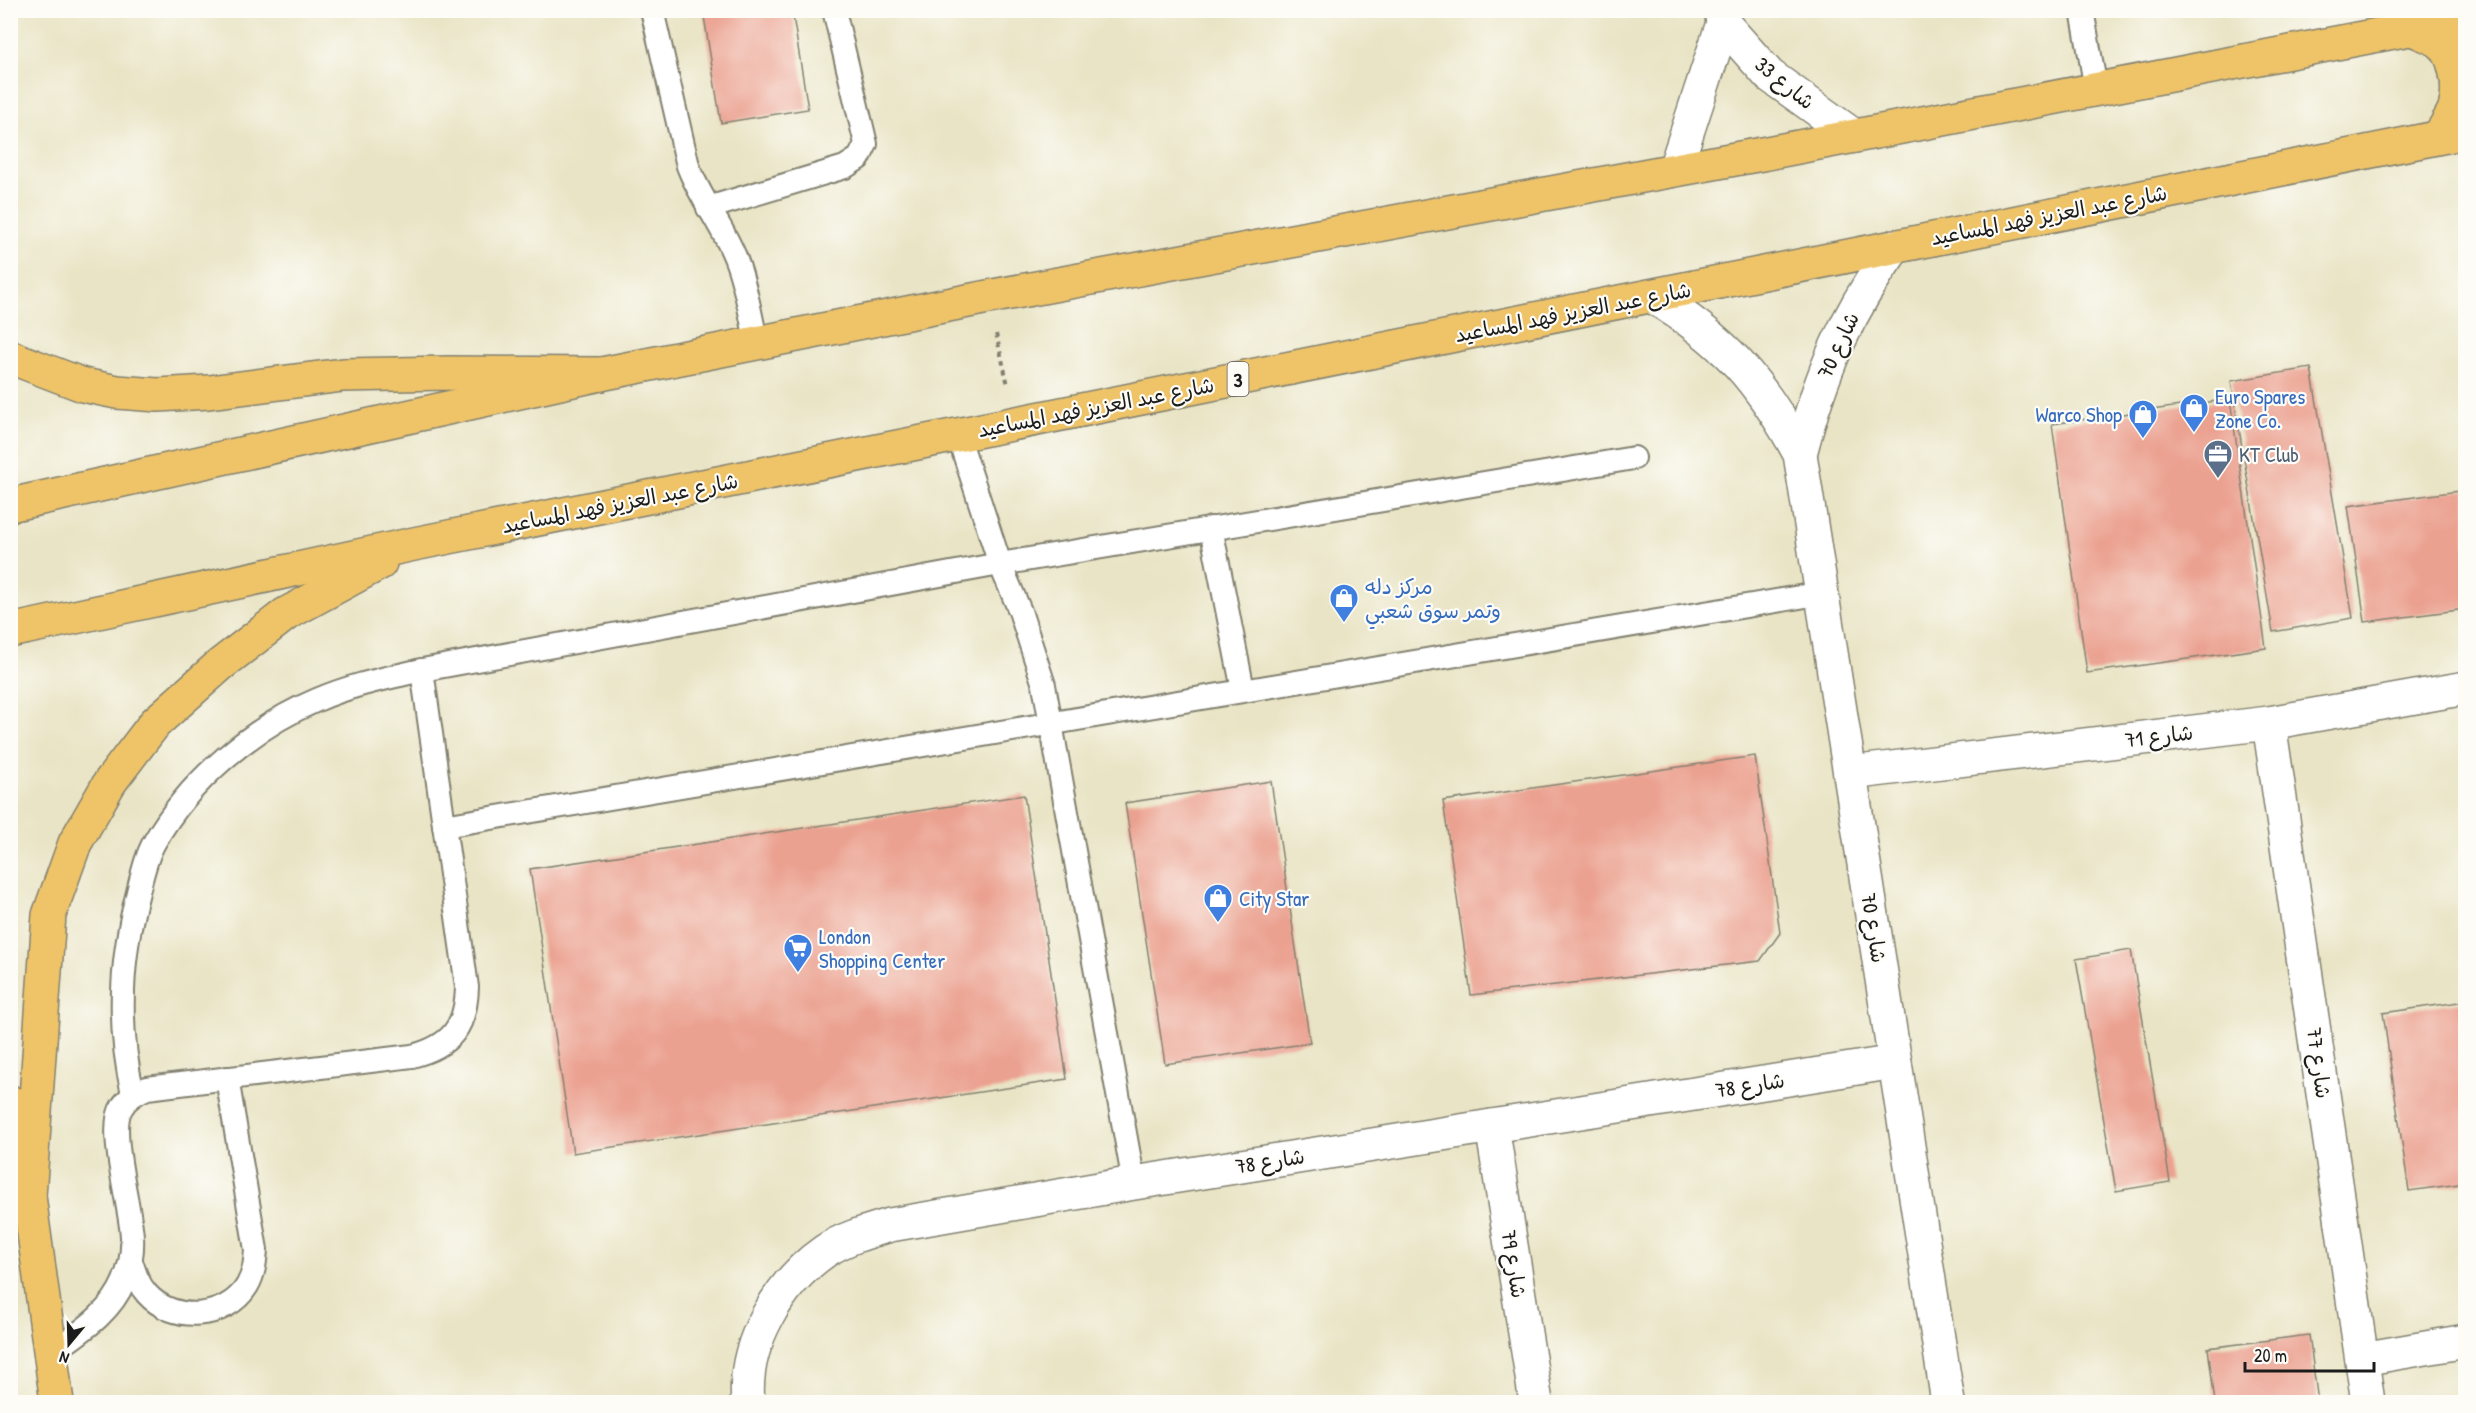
<svg xmlns="http://www.w3.org/2000/svg" width="2476" height="1413" font-family="'Patrick Hand','Playpen Sans Arabic',sans-serif">
  <style>
    .building { fill: #eba190 }
    .lines { fill: none; stroke-linecap: round; stroke-linejoin: round }
    .service-casing { stroke: #828070; stroke-width: 26 }
    .minor-casing { stroke: #828070; stroke-width: 36 }
    .tertiary-casing { stroke: #828070; stroke-width: 36 }
    .primary-casing { stroke: #828070; stroke-width: 36 }
    .motorway-casing { stroke: #828070; stroke-width: 36 }
    .path { stroke: #828070; stroke-width: 4; stroke-dasharray: 4.5 4.5; stroke-linecap: butt }
    .service { stroke: #fff; stroke-width: 22 }
    .minor { stroke: #fff; stroke-width: 33 }
    .tertiary { stroke: #fff; stroke-width: 33 }
    .primary { stroke: #efc469; stroke-width: 33 }
    .motorway { stroke: #efc469; stroke-width: 33 }
    .labels { text-anchor: middle; dominant-baseline: central; stroke-width: 4.5; stroke-linejoin: round; paint-order: stroke }
    .shield { fill: #fdfcf7; stroke: #605f5e; stroke-width: 1.5 }
    .shield-label { font-size: 20px; font-weight: bold; fill: #1c1c1c }
    .street-label { font-size: 21px; fill: #1c1c1c; stroke: #fdfcf7 }
    .shop-label { font-size: 21px; fill: #366cbe; stroke: #fdfcf7; text-anchor: start }
    .service-label { font-size: 21px; fill: #4e5e75; stroke: #fdfcf7; text-anchor: start }
  </style>
  <rect width="100%" height="100%" fill="#fdfcf7"/>
  <filter id="ink" filterUnits="userSpaceOnUse"><feTurbulence type="fractalNoise" baseFrequency=".0167" numOctaves="2"/><feDisplacementMap in="SourceGraphic" scale="12" xChannelSelector="R" yChannelSelector="G"/><feConvolveMatrix kernelMatrix="1 2 1 2 8 2 1 2 1" color-interpolation-filters="sRGB"/></filter>
  <filter id="wash" filterUnits="userSpaceOnUse"><feTurbulence type="fractalNoise" baseFrequency=".008" numOctaves="4" result="noise"/><feDisplacementMap in="SourceGraphic" scale="24" xChannelSelector="R" yChannelSelector="G"/><feGaussianBlur stdDeviation="1.35" result="paint"/><feColorMatrix in="noise" values="0 0 0 0 0 0 0 0 0 0 0 0 0 0 0 0 0 1.4 0 .05"/><feComposite in="paint" operator="in"/></filter>
  <g filter="url(#wash)">
    <rect width="100%" height="100%" fill="#e9e4c5"/>
    <g id="blocks">
      <g class="building">
        <path d="M703,10h89l16,99 -87,14z"/>
        <path d="M2311,368l42,250 -80,14 -42,-251z"/>
        <path d="M2230,399l36,249 -179,25 -35,-249z"/>
        <path d="M2466,490v119l-101,13 -17,-116z"/>
        <path d="M1755,756l25,177 -20,28 -289,34 -28,-194z"/>
        <path d="M1271,781l39,262 -145,21 -40,-261z"/>
        <path d="M1024,795l43,284 -494,74 -43,-284z"/>
        <path d="M2131,950l39,232 -54,9 -40,-232z"/>
        <path d="M2466,1001v182l-57,8 -26,-178z"/>
        <path d="M2309,1335l9,67h-103l-7,-54z"/>
      </g>
    </g>
  </g>
  <g filter="url(#ink)">
    <use href="#blocks" fill-opacity="0" stroke="#828070" stroke-width="1.5"/>
    <g class="lines">
      <g class="service-casing">
        <g id="service">
          <path d="M652,10l36,156c12,32 34,59 47,91 11,27 15,58 22,86"/>
          <path d="M2082,10l14,79"/>
          <path d="M708,208l137,-41 14,-9 7,-14 -32,-134"/>
          <path d="M958,435l42,129 20,47 24,74 90,498"/>
          <path d="M1211,528l32,162"/>
          <path d="M444,826l1379,-233"/>
          <path d="M133,1094c-16,-68 -13,-134 5,-202 4,-16 8,-36 17,-51 35,-61 98,-114 162,-141 34,-15 70,-22 105,-30l578,-106 634,-106"/>
          <path d="M131,1261c4,12 7,23 16,33 26,29 79,26 100,-8 7,-12 8,-23 9,-36l-29,-172"/>
          <path d="M50,1354c28,-21 60,-39 74,-73 6,-14 9,-29 8,-44 -1,-29 -25,-109 -10,-130 6,-10 15,-15 25,-19l265,-32c39,-10 54,-29 55,-69l-45,-317"/>
        </g>
      </g>
      <g class="minor-casing">
        <g id="minor">
          <path d="M1723,23l46,52 85,61"/>
          <path d="M1675,169l48,-146 -2,-13"/>
          <path d="M2269,723l99,679"/>
          <path d="M1850,773l419,-50 197,-35"/>
          <path d="M1492,1126l44,276"/>
          <path d="M2362,1359l104,-18"/>
          <path d="M748,1402c-6,-57 31,-119 77,-151 20,-13 42,-19 65,-26l244,-42 761,-121"/>
        </g>
      </g>
      <g class="tertiary-casing">
        <g id="tertiary">
          <path d="M1652,296c73,44 107,83 148,158l148,948"/>
          <path d="M1800,454c21,-82 46,-139 95,-208"/>
        </g>
      </g>
      <g class="primary-casing">
        <g id="primary">
          <path d="M2412,29c9,4 19,7 27,12 17,12 22,47 16,67 -3,9 -11,20 -16,29"/>
          <path d="M10,505l591,-131 387,-77 774,-143 704,-136"/>
          <path d="M10,631l404,-87 2052,-412"/>
          <path d="M10,1102l19,94 28,206"/>
          <path d="M29,1196l20,-281 26,-72 35,-61 45,-59 65,-58 66,-51 94,-51"/>
        </g>
      </g>
      <g class="motorway-casing">
        <path id="motorway" d="M10,357l73,28 34,7 41,3 51,-3 134,-17 106,-2 152,1"/>
      </g>
      <path class="path" d="M996,334l12,51"/>
      <use href="#service" class="service"/>
      <use href="#minor" class="minor"/>
      <use href="#tertiary" class="tertiary"/>
      <use href="#primary" class="primary"/>
      <use href="#motorway" class="motorway"/>
    </g>
  </g>
  <defs>
    <g id="shop-pin" transform="scale(1.5)"><path d="M0 17L-7.5 6A9.5 9.5 0 1 1 7.5 6Z" fill="#3f7fe0" stroke="#fdfcf7"/><path d="M-5-2.5h2.3a2.7 3.5 0 0 1 5.4 0H5L5.5 6h-11ZM-1.5-2.5h3a1.5 2.3 0 0 0-3 0Z" fill="#fff"/></g>
    <g id="office-pin" transform="scale(1.5)"><path d="M0 17L-7.5 6A9.5 9.5 0 1 1 7.5 6Z" fill="#5c6f8a" stroke="#fdfcf7"/><path d="M-6-3h4V-5.5h4V-3h4V5H-6ZM-1-4.5V-3h2v-1.5ZM-6 0V1H6V0Z" fill="#fff"/></g>
    <g id="supermarket-pin" transform="scale(1.5)"><path d="M0 17L-7.5 6A9.5 9.5 0 1 1 7.5 6Z" fill="#3f7fe0" stroke="#fdfcf7"/><path d="M-6-5.5h2.5l.6 2H6L4.5 2H-2.5L-4.4-4H-6ZM-1.5 3.2a1.3 1.3 0 1 0 .1 0ZM3 3.2a1.3 1.3 0 1 0 .1 0Z" fill="#fff"/></g>
  </defs>
  <g fill-rule="evenodd">
    <use href="#shop-pin" x="2194" y="408"/>
    <use href="#shop-pin" x="2143" y="414"/>
    <use href="#office-pin" x="2218" y="454"/>
    <use href="#shop-pin" x="1344" y="598"/>
    <use href="#shop-pin" x="1218" y="898"/>
    <use href="#supermarket-pin" x="798" y="948"/>
  </g>
  <g class="labels">
    <rect class="shield" x="1227.5" y="362" width="21" height="34" rx="4.5"/>
    <g class="shield-label">
      <text x="1238" y="379">3</text>
    </g>
    <g class="street-label">
      <text transform="translate(1785 83) rotate(39)">شارع 33</text>
      <text transform="translate(2049 215) rotate(-11)">شارع عبد العزيز فهد المساعيد</text>
      <text transform="translate(1573 312) rotate(-11)">شارع عبد العزيز فهد المساعيد</text>
      <text transform="translate(1838 345) rotate(-65)">شارع 70</text>
      <text transform="translate(1096 407) rotate(-11)">شارع عبد العزيز فهد المساعيد</text>
      <text transform="translate(620 503) rotate(-11)">شارع عبد العزيز فهد المساعيد</text>
      <text transform="translate(2159 736) rotate(-7)">شارع 71</text>
      <text transform="translate(1874 928) rotate(81)">شارع 70</text>
      <text transform="translate(2319 1063) rotate(82)">شارع 77</text>
      <text transform="translate(1750 1085) rotate(-9)">شارع 78</text>
      <text transform="translate(1270 1161) rotate(-9)">شارع 78</text>
      <text transform="translate(1514 1264) rotate(81)">شارع 79</text>
    </g>
    <g class="shop-label">
      <text x="2215" y="396">Euro Spares<tspan x="2215" dy="24">Zone Co.</tspan></text>
      <text x="2122" y="414" text-anchor="end">Warco Shop</text>
      <text x="1365" y="586">مركز دله<tspan x="1365" dy="24">وتمر سوق شعبي</tspan></text>
      <text x="1239" y="898">City Star</text>
      <text x="819" y="936">London<tspan x="819" dy="24">Shopping Center</tspan></text>
    </g>
    <g class="service-label">
      <text x="2239" y="454">KT Club</text>
    </g>
  </g>
  <rect width="2476" height="1413" fill="none" stroke="#fdfcf7" stroke-width="36"/>
  <g transform="translate(69 1344) rotate(199)" stroke="#fdfcf7" stroke-width="4.5" paint-order="stroke">
  <path d="M0-4.5L10 22L0 15L-10 22Z" fill="#1c1c1c"/>
  <text y="-9" font-size="16" font-weight="bold" text-anchor="middle" fill="#1c1c1c">N</text>
  </g>
  <path d="M2245 1362v9h129v-9" fill="none" stroke="#1c1c1c" stroke-width="3"/>
  <text x="2254" y="1362" font-size="18" fill="#1c1c1c" stroke="#fdfcf7" stroke-width="4.5" paint-order="stroke">20 m</text>
</svg>
